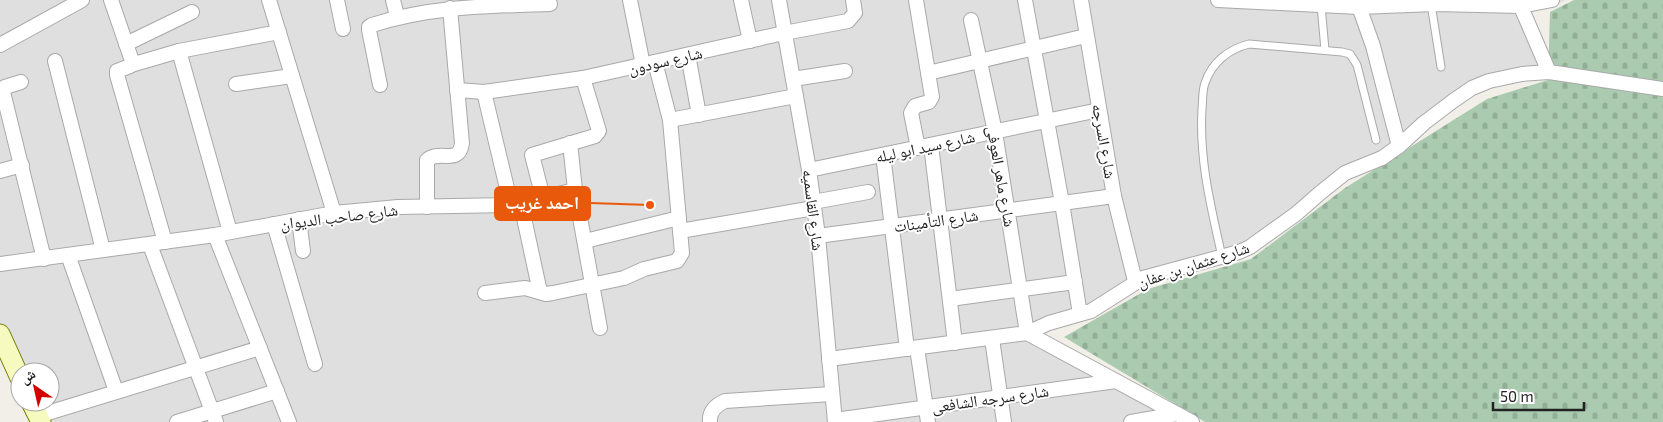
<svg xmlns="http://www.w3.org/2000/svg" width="1663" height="422" font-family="'Exo 2','Noto Naskh Arabic',sans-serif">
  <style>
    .residential { fill: #e0dfdf }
    .cemetery { fill: url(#cemetery-stones) }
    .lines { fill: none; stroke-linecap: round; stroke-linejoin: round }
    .lane-casing { stroke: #a9a9a9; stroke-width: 9 }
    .street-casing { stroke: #a9a9a9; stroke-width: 16 }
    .secondary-casing { stroke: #707d05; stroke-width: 21 }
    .lane { stroke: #fff; stroke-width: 7 }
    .street { stroke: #fff; stroke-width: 14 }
    .secondary { stroke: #f7fabf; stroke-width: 19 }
    .labels { text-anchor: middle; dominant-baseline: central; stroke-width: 4; stroke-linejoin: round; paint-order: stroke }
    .street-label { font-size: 16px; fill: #222; stroke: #fff }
    .leader { fill: none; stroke: #e8590c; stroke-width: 2 }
    .callout-dot { fill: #e8590c; stroke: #fff; stroke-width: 2 }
    .callout { fill: #e8590c; stroke: #e8590c; stroke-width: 2 }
    .callout-label { font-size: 18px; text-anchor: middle; font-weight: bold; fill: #fff }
  </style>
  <defs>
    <pattern id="cemetery-stones" width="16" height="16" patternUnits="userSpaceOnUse" patternTransform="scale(1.25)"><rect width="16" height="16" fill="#aacbaf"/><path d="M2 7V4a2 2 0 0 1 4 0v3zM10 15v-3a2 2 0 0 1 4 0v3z" fill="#92ae96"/></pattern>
  </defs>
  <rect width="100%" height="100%" fill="#f2efe9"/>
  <path class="residential" d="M0,0h1566l-13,6 -36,4 22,60 -27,3 -101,57 -160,113 -229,89 163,90h-1152l-10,-20h27v-30h-30v24l-20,-42z"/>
  <path class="cemetery" d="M1574,0h89v422h-458l-141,-85 84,-48 103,-30 94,-71 142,-89 61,-19 2,-68z"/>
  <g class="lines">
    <g class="lane-casing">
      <g id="lane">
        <path d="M1431,4l10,63"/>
        <path d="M1321,5l4,45"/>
        <path d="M1222,257c-11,-50 -23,-97 -20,-148 1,-9 0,-18 3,-26 7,-21 24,-34 44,-39l93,8 8,2 7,11 19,75"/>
      </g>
    </g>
    <g class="street-casing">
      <g id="street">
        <path d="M111,0l21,61 -2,5 -13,5v4l48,167"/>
        <path d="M269,0l65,213"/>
        <path d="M337,0l6,29"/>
        <path d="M393,0l4,16"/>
        <path d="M630,0l13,65"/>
        <path d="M741,0l9,41"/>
        <path d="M779,0l30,170 9,66 17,186"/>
        <path d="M916,0l16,97 -3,5 -14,4 -4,7 7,35"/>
        <path d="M1025,0l37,203 18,111"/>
        <path d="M1081,0l33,196 21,85"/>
        <path d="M1218,0l141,7 76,-3 86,2 31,-6"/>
        <path d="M1518,0l31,72"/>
        <path d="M1357,1l16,45 26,100"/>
        <path d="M971,20l24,112 32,201"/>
        <path d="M126,44l66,-32"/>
        <path d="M0,45l82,-45"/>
        <path d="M179,51l51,181"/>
        <path d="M688,55l11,60"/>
        <path d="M55,61l48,189"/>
        <path d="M131,65l48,-14 100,-19"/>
        <path d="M928,73l158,-37"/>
        <path d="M793,79l52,-8"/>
        <path d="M21,82l-16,5 -2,5 41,167"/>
        <path d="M236,84l56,-8"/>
        <path d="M380,85l-11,-55v-3l3,-2c58,-19 118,-19 178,-21"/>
        <path d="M457,90l27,2 99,-14 201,-45 64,-12 7,-8 -2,-13"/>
        <path d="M484,92l27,113"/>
        <path d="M670,120l126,-24"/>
        <path d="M570,143l5,47 25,138"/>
        <path d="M931,145l24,198"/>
        <path d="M883,155l24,194"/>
        <path d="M809,170l290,-60"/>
        <path d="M0,171l22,-6"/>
        <path d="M543,198l-11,-43 63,-19 4,-5 -16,-53"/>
        <path d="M813,202l55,-10"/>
        <path d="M521,204l19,88"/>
        <path d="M427,207v-47c13,-11 32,6 35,-17l-12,-135"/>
        <path d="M299,219l4,32"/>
        <path d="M274,224l41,140"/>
        <path d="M680,231l134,-23"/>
        <path d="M215,235l74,187"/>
        <path d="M818,236l296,-40"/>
        <path d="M585,241l94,-23"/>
        <path d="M150,245l66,177"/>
        <path d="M68,255l48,136"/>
        <path d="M0,264l215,-29 119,-22 64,-6 113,-2 64,-15"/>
        <path d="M485,293l40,-5 21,6 7,-1 71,-15 20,-9 33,-8 5,-8 -12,-133 -15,-58"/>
        <path d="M950,299l125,-17"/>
        <path d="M1027,333l165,89"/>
        <path d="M992,339l12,83"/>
        <path d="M917,348l11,74"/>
        <path d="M829,359l198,-26 22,-10 42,-12 52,-33 96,-26 11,-5 46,-33 24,-21 25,-20 37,-15 17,-12 25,-23 29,-22 19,-13 17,-7 33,-7 27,-2 114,17"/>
        <path d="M38,416l222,-68"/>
        <path d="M835,420l281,-39"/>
        <path d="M177,422l100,-31"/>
        <path d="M710,422c-1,-11 6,-17 15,-21l107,-7"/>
        <path d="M1131,422l46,-8"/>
      </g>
    </g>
    <g class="secondary-casing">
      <g id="secondary">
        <path d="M0,334l20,44"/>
        <path d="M31,402l10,20"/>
      </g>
    </g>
    <use href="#lane" class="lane"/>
    <use href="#street" class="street"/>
    <use href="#secondary" class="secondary"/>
  </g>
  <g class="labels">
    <g class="street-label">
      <text transform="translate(665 60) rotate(-13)">شارع سودون</text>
      <text transform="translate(1105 141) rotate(80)">شارع السرجه</text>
      <text transform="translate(925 146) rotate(-12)">شارع سيد ابو ليله</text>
      <text transform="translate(1002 176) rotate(80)">شارع ماهر العوفى</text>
      <text transform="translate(814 210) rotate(83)">شارع القاسميه</text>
      <text transform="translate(339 216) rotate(-7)">شارع صاحب الديوان</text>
      <text transform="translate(936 220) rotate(-8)">شارع التأمينات</text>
      <text transform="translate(1193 264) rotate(-18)">شارع عثمان بن عفان</text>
      <text transform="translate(990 398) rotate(-8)">شارع سرجه الشافعى</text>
    </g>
  </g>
  <path class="leader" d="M650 205L590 203"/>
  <circle class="callout-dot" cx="650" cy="205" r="5"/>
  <rect class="callout" x="495" y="187" width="95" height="33" rx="5"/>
  <g class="callout-label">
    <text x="542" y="209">احمد غريب</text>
  </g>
  <g transform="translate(35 387) rotate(326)"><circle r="24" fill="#ffffff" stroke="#a7a7a7"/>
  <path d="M0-4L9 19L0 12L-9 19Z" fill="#d40000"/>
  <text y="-8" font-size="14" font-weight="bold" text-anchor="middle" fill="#222222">ش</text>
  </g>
  <path d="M1493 402v8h91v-8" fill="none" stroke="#222222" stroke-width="2.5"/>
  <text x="1500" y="402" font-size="15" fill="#222222" stroke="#ffffff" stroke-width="4" paint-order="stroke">50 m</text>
</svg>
